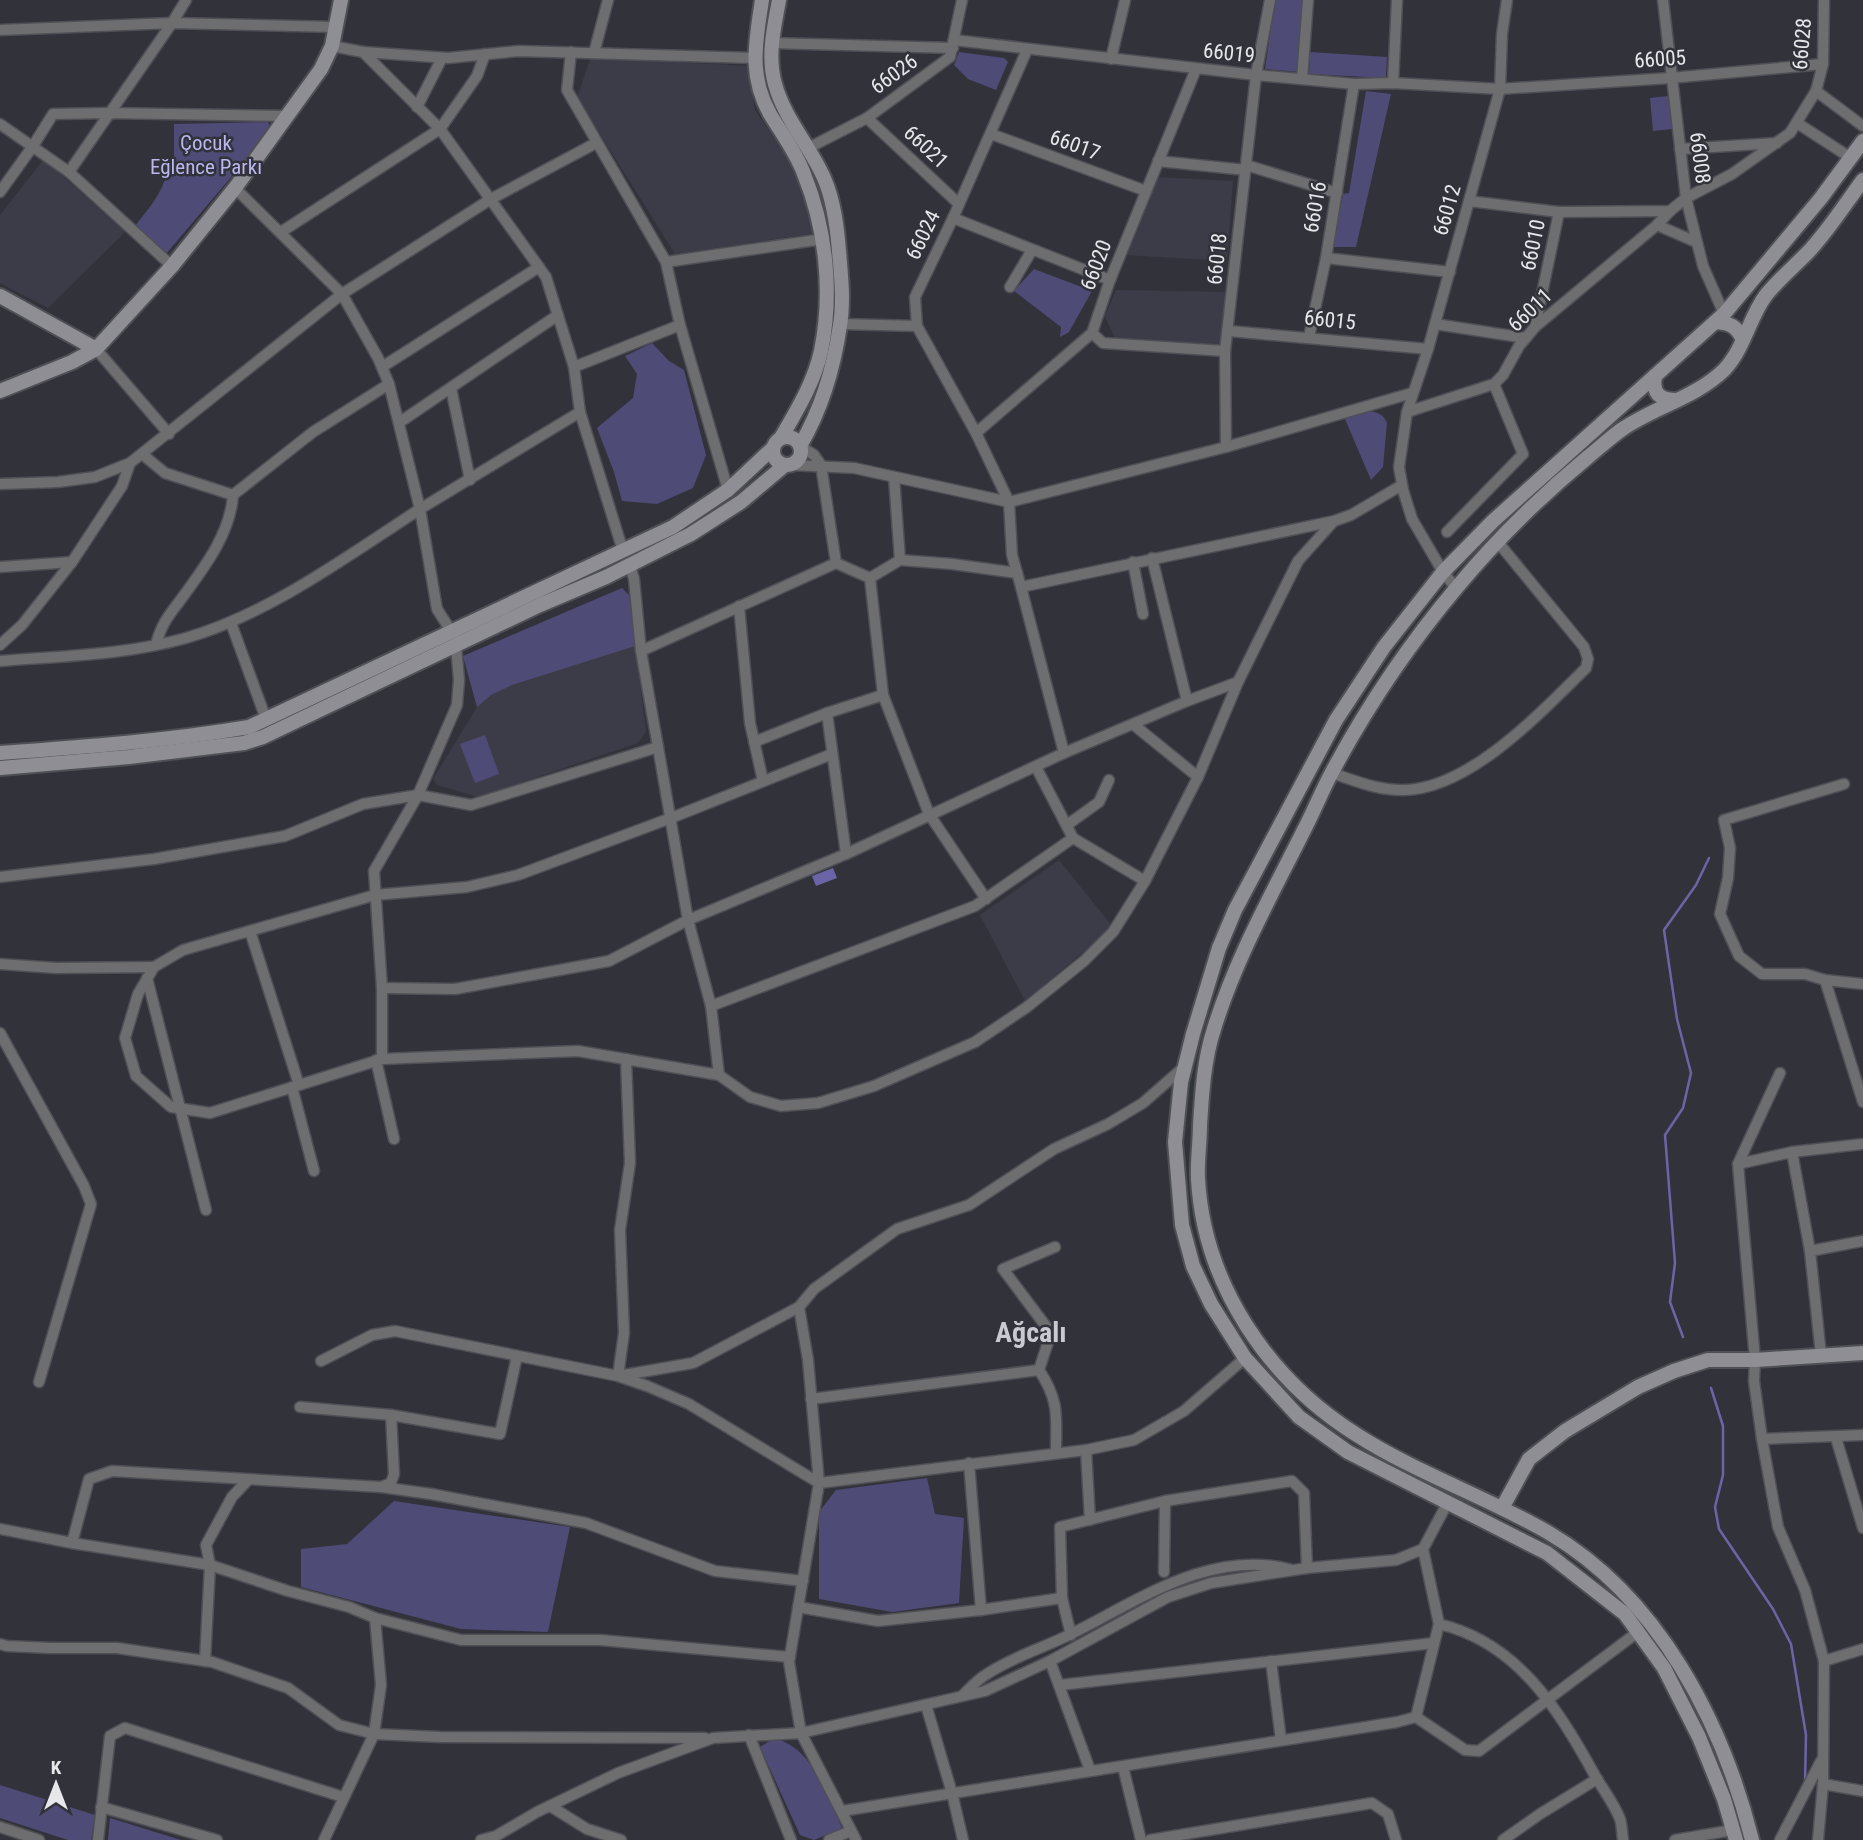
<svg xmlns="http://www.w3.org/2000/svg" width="1863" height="1840" font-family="'Roboto Condensed',sans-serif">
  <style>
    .built { fill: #3c3c49 }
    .green { fill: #4f4b77 }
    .water { fill: #6b65a7 }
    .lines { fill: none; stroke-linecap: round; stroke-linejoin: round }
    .stream { stroke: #6b65a7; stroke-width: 2.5 }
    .street-casing { stroke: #4f4f56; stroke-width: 13 }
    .secondary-casing { stroke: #4f4f56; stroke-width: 18 }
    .street { stroke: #6e6e71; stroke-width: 10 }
    .secondary { stroke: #8e8e94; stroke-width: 14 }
    .labels { text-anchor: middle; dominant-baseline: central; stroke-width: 5; stroke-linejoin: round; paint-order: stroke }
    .street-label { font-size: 21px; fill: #e6e6eb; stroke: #32323a }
    .park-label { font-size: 21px; fill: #bab7ef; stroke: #32323a }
    .district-label { font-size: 28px; font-weight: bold; fill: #cac9d3; stroke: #32323a }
  </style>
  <rect width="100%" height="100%" fill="#32323a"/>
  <g class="built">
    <path d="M591,57l157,9 7,44 31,45 17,32 12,46 -140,21 -98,-157z"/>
    <path d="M44,159l81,73 -77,76 -48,-25v-68z"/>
    <path d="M1157,177l76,4 -6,80 -102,-6z"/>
    <path d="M1116,290l113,2 -3,53 -111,-7 -10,-21z"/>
    <path d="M622,588l7,7 17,136 -8,12 -160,54 -41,-12 -4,-6 44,-72 -14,-51z"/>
    <path d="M1059,860l54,67 -88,74 -45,-86z"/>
  </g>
  <g class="green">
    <path d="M1275,0h28l-4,72 -34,-3z"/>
    <path d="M959,52l45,6 4,4 -12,28 -28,-11 -14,-14z"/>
    <path d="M1310,52l77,5 -1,21 -77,-4z"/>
    <path d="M1366,91l25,3 -35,153h-23l10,-53 6,-1z"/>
    <path d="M1668,96l4,33 -19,2 -3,-33z"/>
    <path d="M268,122l3,8 -106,125 -30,-29c19,-24 30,-36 35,-67l4,-2v-33z"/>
    <path d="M1034,269l58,22 -23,41 -9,5 1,-10 -47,-36z"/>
    <path d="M652,343l17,18 15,9 22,85 -13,33 -36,16 -35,-3 -8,-29 -17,-44 36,-30 4,-24 -12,-18z"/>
    <path d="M1369,411c9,1 15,4 18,12l-4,44 -12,13 -26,-61z"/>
    <path d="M622,588l7,7 6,51 -123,39 -21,10 -14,12 -14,-51z"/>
    <path d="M485,735l14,39 -24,9 -15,-39z"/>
    <path d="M927,1478l8,36 29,4 -5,85 -67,9 -73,-13v-87l17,-22z"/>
    <path d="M394,1501l176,26 -22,105 -87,-3 -160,-42v-38l46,-5z"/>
    <path d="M774,1738c40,11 51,55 68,90l-28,12 -14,-5 -40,-88z"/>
    <path d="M0,1785l95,30 -4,25h-23l-68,-22z"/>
    <path d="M110,1818l71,22h-73z"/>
  </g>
  <path class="water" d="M833,868l4,10 -21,8 -4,-10z"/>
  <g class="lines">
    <g class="stream">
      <path d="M1683,1337l-13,-35 5,-39 -10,-128 18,-27 8,-35 -14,-54 -13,-89 32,-45 13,-27"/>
      <path d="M1711,1388l12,38v49l-8,32 4,22 54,80 18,35 15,91 -1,48"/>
    </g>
    <g class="street-casing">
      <g id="street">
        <path d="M1663,0l23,198 17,68 21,48"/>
        <path d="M0,30l172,-7 164,4"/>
        <path d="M954,40l302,35 98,9 39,-1 107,6 170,-11 153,-14"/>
        <path d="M771,43l182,5"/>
        <path d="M332,46l31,6 77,77 106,148 28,90 6,45 43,139"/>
        <path d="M363,52l85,6 71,-7 235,7"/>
        <path d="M571,52l-4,38 99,172 14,63 48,165"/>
        <path d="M594,53l14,-53"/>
        <path d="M1111,59l14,-59"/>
        <path d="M1302,79l6,-79"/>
        <path d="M1393,83l4,-83"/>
        <path d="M1816,91l47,35"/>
        <path d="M417,107l25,-49"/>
        <path d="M867,118l92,86"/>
        <path d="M1797,123l54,35"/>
        <path d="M0,124l69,48 103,94"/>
        <path d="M991,134l155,57"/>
        <path d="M810,147l57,-29 83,-61 12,-57"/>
        <path d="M1680,149l97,-6"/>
        <path d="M1158,161l88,9"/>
        <path d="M1246,165l91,28"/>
        <path d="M69,172l103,-149 14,-23"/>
        <path d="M235,188l107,106 149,-95 105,-56"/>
        <path d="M0,192l33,-46 20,-32 56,-1 179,3"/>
        <path d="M1469,201l90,11 111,-1 16,-13 46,-24 58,-41 26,-42 7,-27 1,-64"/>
        <path d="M953,218l157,62"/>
        <path d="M1657,225l39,17"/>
        <path d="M281,232l159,-103 37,-53 8,-22"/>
        <path d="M1326,258l124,14"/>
        <path d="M666,262l157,-23"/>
        <path d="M1010,287l22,-37"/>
        <path d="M841,324l76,2"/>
        <path d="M1435,324l91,14"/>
        <path d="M1535,327l24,-115"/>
        <path d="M1229,331l199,18"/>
        <path d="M1092,333l11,10 122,8"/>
        <path d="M1309,337l17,-79 28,-174"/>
        <path d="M96,349l73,85"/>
        <path d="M382,367l157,-100"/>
        <path d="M574,367l106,-42"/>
        <path d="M451,388l19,92"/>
        <path d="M1407,412l87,-28 9,-9 16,-29 16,-19 122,-102 13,-14"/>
        <path d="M400,422l158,-107"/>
        <path d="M976,433l116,-100 18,-53 86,-211"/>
        <path d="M800,446l14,9 7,10 15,98 34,15 13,117 -56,18 19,141"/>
        <path d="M1226,447l-1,-96 31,-276 14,-75"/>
        <path d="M142,454l23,19 68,22 80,-63 76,-48"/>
        <path d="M790,465l64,3 155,34 217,-55 186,-54"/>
        <path d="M0,484l58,-2 37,-5 35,-14 212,-169 36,64 11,26 31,125 160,-97"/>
        <path d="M1447,532l76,-78 -29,-70"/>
        <path d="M900,560l52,4 65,9"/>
        <path d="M1133,562l10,52"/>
        <path d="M630,565l4,14 7,72"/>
        <path d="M0,567l72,-5"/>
        <path d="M870,578l30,-18 -6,-83"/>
        <path d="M1021,587l-9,-32 -3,-53 -33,-69 -59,-107 -2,-29 38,-79 74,-168"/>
        <path d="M1456,588l-13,-16 -31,-53 -9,-29 -4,-23 8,-55 21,-63 72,-260 2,-55 5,-34"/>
        <path d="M739,606l11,117 13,58"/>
        <path d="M231,623l35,96"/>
        <path d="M0,645l22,-20 50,-63 50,-76 8,-23"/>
        <path d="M156,645c4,-18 12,-29 23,-43 23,-32 51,-66 54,-107"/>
        <path d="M0,661c62,-5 126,-6 186,-23 85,-25 160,-81 234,-129l17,100 14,22 5,15 3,34 -2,25 -39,90 -55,9 -78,32 -131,23 -154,18"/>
        <path d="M883,695l46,119 57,85"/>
        <path d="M1187,701l51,-19"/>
        <path d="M1134,725l64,52"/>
        <path d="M754,742l73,-29"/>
        <path d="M658,747l30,173 23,86 264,-100 98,-68 -37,-71"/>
        <path d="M1064,753l123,-52 -35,-143"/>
        <path d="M1332,773c24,8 47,18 73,17 66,-2 137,-79 181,-122l2,-9 -4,-12 -87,-106"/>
        <path d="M1844,784l-120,36 6,28 -2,30 -8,36 19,42 23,18h43l20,6 38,4"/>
        <path d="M1067,825l32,-23 10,-22"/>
        <path d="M1073,838l72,43"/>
        <path d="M250,931l49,154"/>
        <path d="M0,964l56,4 98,-1"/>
        <path d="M147,978l59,232"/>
        <path d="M1825,980l38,122"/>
        <path d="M382,988l73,1 154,-28 79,-41 158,-66 218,-101 -43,-166 313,-66 17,-6 51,-30"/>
        <path d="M711,1006l8,69 -141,-24 -196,8 -172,54 -39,-6 -35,-31 -11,-38 13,-44 16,-27 29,-17 192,-55 92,-8 51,-12 153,-57 161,-64"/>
        <path d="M0,1033l84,153 7,18 -52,178"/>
        <path d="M382,1059v-71l-8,-117 44,-76 53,10 187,-58 -17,-96 195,-88"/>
        <path d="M626,1059l4,104 -10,67 4,103 -6,43 75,-13 106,-56 15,-18 83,-60 72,-24 85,-56 54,-25 35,-21 41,-36"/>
        <path d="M376,1060l18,79"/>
        <path d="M1780,1073l-42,91 17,196 -1,21 8,58 16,88 27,63 19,71 -1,123 -5,56"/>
        <path d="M719,1075l31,22 31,9 37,-3 56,-17 101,-44 52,-35 57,-46 29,-29 32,-51 53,-104 40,-95 60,-121 35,-39"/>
        <path d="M292,1087l22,84"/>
        <path d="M1792,1152l18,99 11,104"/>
        <path d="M1738,1164l54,-12 71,-8"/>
        <path d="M1055,1247l-52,22 48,64 -12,37c21,32 17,46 17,82"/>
        <path d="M1810,1251l53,-10"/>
        <path d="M799,1307l9,53 11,123 -30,179 12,71 55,107"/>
        <path d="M321,1361l51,-26 23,-4 223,45 29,10 42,18 130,79 267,-33 48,-10 50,-29 61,-53"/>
        <path d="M811,1399l228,-29"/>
        <path d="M300,1407l91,8 109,19 17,-78"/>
        <path d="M1836,1438l27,90"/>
        <path d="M1762,1439l101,-4"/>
        <path d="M1086,1450l4,70"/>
        <path d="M969,1463l12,147"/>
        <path d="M381,1487l10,-4 3,-9 -3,-59"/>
        <path d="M0,1529l72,14 138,22 78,26 61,16 26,11 86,22h139l190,17"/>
        <path d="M72,1543l17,-64 23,-8 269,16 50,7 155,29 129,48 88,10"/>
        <path d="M1164,1572l1,-71"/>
        <path d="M798,1607l80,14 103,-11 81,-12"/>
        <path d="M1439,1624c77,18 118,83 154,148 8,15 21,31 27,47 2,6 2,14 3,21"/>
        <path d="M1071,1635l-9,-37 -2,-71 105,-26 127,-20 12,12 3,75"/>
        <path d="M0,1644l7,2 43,2h67l95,14 76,26 51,37 35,9 66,3 265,1"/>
        <path d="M205,1661l5,-96 -4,-20 26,-48 16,-17"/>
        <path d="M1050,1661l40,109"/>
        <path d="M1271,1661l10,79"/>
        <path d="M1824,1661l39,-12"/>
        <path d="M1060,1685l374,-42"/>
        <path d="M963,1695c7,-7 15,-16 24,-21 25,-17 56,-26 82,-39 69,-34 140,-86 220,-66"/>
        <path d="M926,1705l26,88 11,47"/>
        <path d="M1416,1717l23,-93 -16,-75"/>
        <path d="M749,1735l42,105"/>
        <path d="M1123,1767l18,73"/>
        <path d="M1823,1784l40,7"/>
        <path d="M550,1806l37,23 34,11"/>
        <path d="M101,1807l116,33"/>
        <path d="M842,1811l555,-89 19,-5 49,33 14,1 159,-119"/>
        <path d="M0,1827l39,13"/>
        <path d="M98,1840l12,-104 15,-8 218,69"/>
        <path d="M324,1840l50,-106 7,-49 -6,-67"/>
        <path d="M481,1840l15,-4 41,-24 81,-39 95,-35 88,-5 184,-42 65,-30 118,-64 43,-14 96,-15 89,-8 27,-11 25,-47"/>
        <path d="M829,1840l22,-9"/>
        <path d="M1150,1840l222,-37 16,11 8,26"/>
        <path d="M1503,1840l37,-26 57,-35"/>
        <path d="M1675,1840l58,-10"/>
        <path d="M1780,1840l41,-79"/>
      </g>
    </g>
    <g class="secondary-casing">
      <g id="secondary">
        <path d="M762,0c-6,41 -14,75 8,114 12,20 26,38 34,60 22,55 29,118 17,177 -7,32 -24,59 -40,87"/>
        <path d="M779,0c-5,28 -12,56 -4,84 9,34 35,62 49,94 10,23 13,49 15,73 2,24 5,50 1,74 -6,42 -19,85 -40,121"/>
        <path d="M0,296l96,53 76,-83 63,-78 86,-119 11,-23 9,-46"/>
        <path d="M1715,322c15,1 22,4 28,18"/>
        <path d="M1655,376c-3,18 5,24 22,24"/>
        <path d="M0,391l72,-29 24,-13"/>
        <circle cx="787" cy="451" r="14"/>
        <path d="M0,753c84,-6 166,-12 249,-26l424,-200 55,-37 45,-42"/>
        <path d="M0,768l129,-11 115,-14 19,-6 277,-132 66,-28 85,-43 50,-32 44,-37"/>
        <path d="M1502,1508l27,-49 36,-28 73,-44 36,-16 34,-11h47l108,-7"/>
        <path d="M1736,1840l-12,-41 -25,-62 -35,-69 -39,-54 -78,-61 -199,-101 -49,-35 -54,-59 -34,-54 -18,-38 -11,-41 -7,-83 6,-60 12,-48 26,-86 16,-38 101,-190 48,-73 59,-75 50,-51 231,-207 97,-116 42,-57"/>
        <path d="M1752,1840c-30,-119 -94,-243 -203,-307 -62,-36 -131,-59 -192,-98 -88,-55 -153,-150 -159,-256 -1,-18 2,-36 2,-54 2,-32 4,-66 14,-96 21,-69 57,-133 89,-197 10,-19 18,-39 28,-58 35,-66 79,-131 127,-188 39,-47 83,-90 130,-129 11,-9 22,-19 33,-27 33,-23 74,-32 103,-60 20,-21 25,-52 42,-75 13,-16 31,-31 45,-46 19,-21 35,-46 52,-69"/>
      </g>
    </g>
    <use href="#street" class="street"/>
    <use href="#secondary" class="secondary"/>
  </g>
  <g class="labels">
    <g class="street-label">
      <text transform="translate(1802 44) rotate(-85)">66028</text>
      <text transform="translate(1229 53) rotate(6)">66019</text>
      <text transform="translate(1660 59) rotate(-4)">66005</text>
      <text transform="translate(894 74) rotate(-36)">66026</text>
      <text transform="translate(1075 145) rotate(20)">66017</text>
      <text transform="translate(926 147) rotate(43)">66021</text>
      <text transform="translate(1700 158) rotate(83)">66008</text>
      <text transform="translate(1315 207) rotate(-80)">66016</text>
      <text transform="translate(1447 210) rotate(-74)">66012</text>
      <text transform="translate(923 235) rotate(-64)">66024</text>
      <text transform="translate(1533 245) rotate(-78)">66010</text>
      <text transform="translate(1217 259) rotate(-84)">66018</text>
      <text transform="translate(1096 265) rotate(-69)">66020</text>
      <text transform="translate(1530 310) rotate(-44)">66011</text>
      <text transform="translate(1330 320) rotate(6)">66015</text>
    </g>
    <g class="park-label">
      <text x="206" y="143">Çocuk<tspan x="206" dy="24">Eğlence Parkı</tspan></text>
    </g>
    <g class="district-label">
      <text x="1031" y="1332">Ağcalı</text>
    </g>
  </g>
  <g transform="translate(56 1784)" stroke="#32323a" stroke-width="5" paint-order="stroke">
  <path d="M0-5L12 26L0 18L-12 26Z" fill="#e6e6eb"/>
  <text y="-10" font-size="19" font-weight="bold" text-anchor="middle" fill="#e6e6eb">K</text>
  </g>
</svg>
